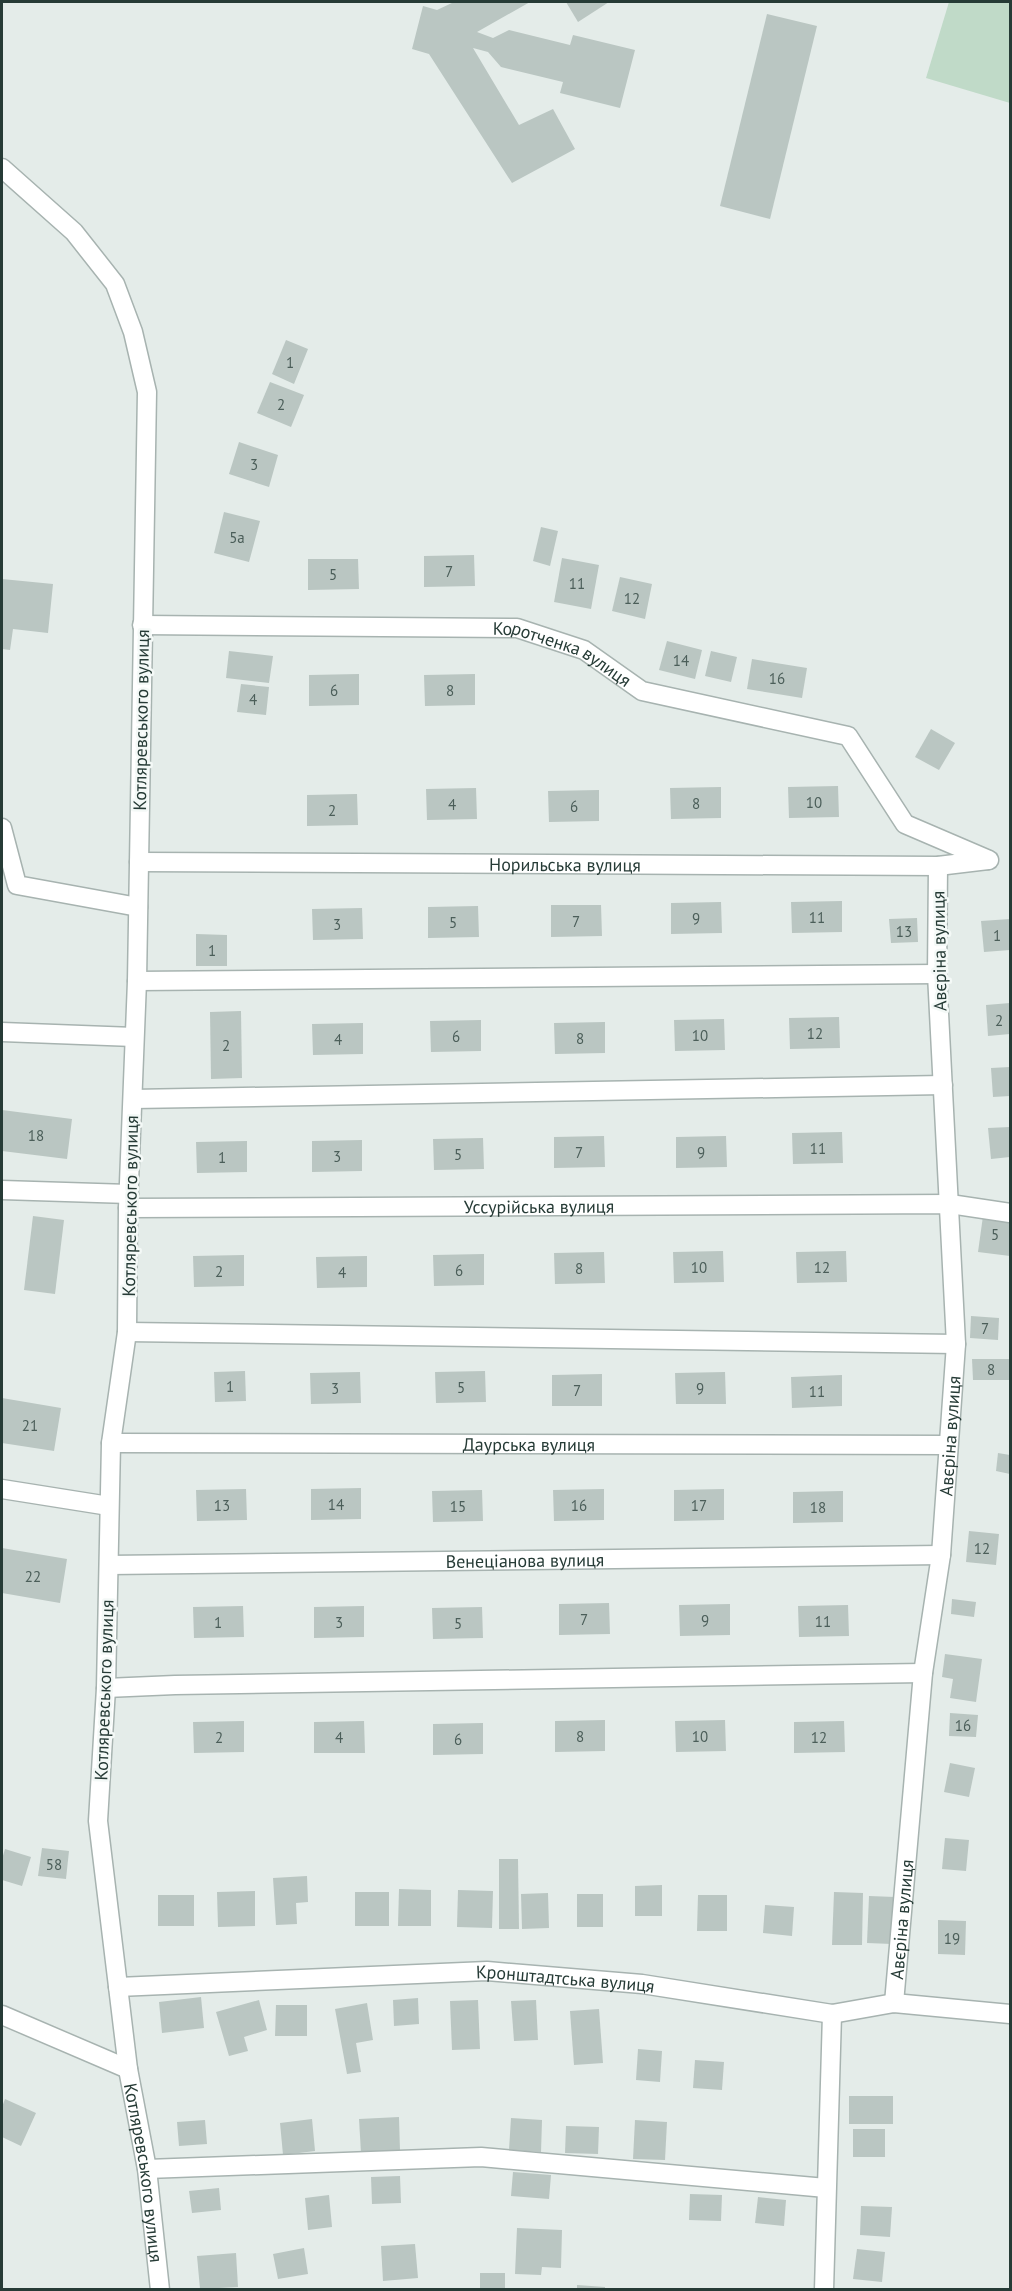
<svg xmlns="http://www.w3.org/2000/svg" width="1012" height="2291" font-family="'PT Sans',sans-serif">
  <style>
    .green { fill: #c0dac8 }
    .building { fill: #bac6c2 }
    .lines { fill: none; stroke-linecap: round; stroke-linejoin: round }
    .minor-casing { stroke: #a7b3b0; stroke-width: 21 }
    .tertiary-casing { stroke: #a7b3b0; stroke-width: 21 }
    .minor { stroke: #fff; stroke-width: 18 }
    .tertiary { stroke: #fff; stroke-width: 18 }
    .labels { text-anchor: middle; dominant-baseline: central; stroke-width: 5; stroke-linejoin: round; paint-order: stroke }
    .number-label { font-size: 15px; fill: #4b5e59 }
    .street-label { font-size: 18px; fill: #263b36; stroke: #f4f9f7 }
  </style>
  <rect width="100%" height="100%" fill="#e4ece9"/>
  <path class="green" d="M949,2h61v101l-84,-25z"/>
  <g class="building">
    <path d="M454,2h76l-53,30 16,6 16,-8 61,15 3,-10 62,15 -15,58 -60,-15 3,-11 -62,-15 -13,-15 -15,-4 46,77 34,-16 22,40 -63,34 -83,-129 -17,-5 11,-43 14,4z"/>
    <path d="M566,2h43l-31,20z"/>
    <path d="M767,14l50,12 -47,193 -50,-13z"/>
    <path d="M286,340l22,9 -14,35 -22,-10z"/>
    <path d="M270,382l34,13 -13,32 -34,-14z"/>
    <path d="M239,442l39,13 -9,32 -40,-13z"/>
    <path d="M224,512l36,9 -11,41 -35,-9z"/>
    <path d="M541,527l17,4 -8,35 -17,-5z"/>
    <path d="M474,555l1,31 -51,1v-31z"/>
    <path d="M562,558l37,7 -8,44 -37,-7z"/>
    <path d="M308,559h50l1,30 -51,1z"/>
    <path d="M620,577l32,7 -7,35 -33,-8z"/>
    <path d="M2,579l51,5 -5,49 -35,-4 -3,21 -8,-1z"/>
    <path d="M667,641l35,9 -7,29 -36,-9z"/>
    <path d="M229,651l44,5 -4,27 -43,-5z"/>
    <path d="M711,651l26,6 -6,25 -26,-6z"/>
    <path d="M752,659l55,9 -5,30 -55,-9z"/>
    <path d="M359,674v31l-50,1v-31z"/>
    <path d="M475,674v31l-50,1 -1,-31z"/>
    <path d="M241,684l28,3 -3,28 -29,-3z"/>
    <path d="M931,729l24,14 -16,27 -24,-13z"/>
    <path d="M838,786l1,31 -50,1 -1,-31z"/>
    <path d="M721,787v31l-50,1 -1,-31z"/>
    <path d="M476,788l1,31 -50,1 -1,-31z"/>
    <path d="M599,790v31l-50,1 -1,-31z"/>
    <path d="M357,794l1,31 -51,1v-31z"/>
    <path d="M842,901v31l-50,1 -1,-31z"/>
    <path d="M721,902l1,31 -51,1v-31z"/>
    <path d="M551,905h50l1,31 -51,1z"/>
    <path d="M478,906l1,31 -51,1v-31z"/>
    <path d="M362,908l1,31 -50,1 -1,-31z"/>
    <path d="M917,918l1,24 -27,1 -2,-24z"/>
    <path d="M1010,919v31l-26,2 -3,-31z"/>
    <path d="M196,934l31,1v31h-31z"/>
    <path d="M1010,1003v31l-22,2 -2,-31z"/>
    <path d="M241,1011l1,67 -31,1 -1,-67z"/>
    <path d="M839,1017l1,31 -50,1 -1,-31z"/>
    <path d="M724,1019l1,31 -50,1 -1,-31z"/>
    <path d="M481,1020v31l-50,1 -1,-31z"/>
    <path d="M605,1022v31l-50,1 -1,-31z"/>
    <path d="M363,1023v31l-50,1 -1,-31z"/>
    <path d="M1010,1067v29l-17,1 -2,-29z"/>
    <path d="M2,1110l70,9 -5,40 -65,-8z"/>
    <path d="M1010,1127v30l-19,2 -3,-31z"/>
    <path d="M842,1132l1,31 -50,1 -1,-31z"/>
    <path d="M604,1136l1,31 -51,1v-31z"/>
    <path d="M726,1136l1,31 -51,1v-31z"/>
    <path d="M483,1138l1,31 -50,1 -1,-31z"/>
    <path d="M362,1140v31l-50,1v-31z"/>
    <path d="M247,1141v31l-50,1 -1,-31z"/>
    <path d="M33,1216l31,4 -9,74 -31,-4z"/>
    <path d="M983,1216l27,4v36l-32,-4z"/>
    <path d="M723,1251l1,31 -50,1 -1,-31z"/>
    <path d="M846,1251l1,31 -50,1 -1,-31z"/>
    <path d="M604,1252l1,31 -50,1 -1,-31z"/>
    <path d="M484,1254v31l-50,1 -1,-31z"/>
    <path d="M244,1255v31l-50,1 -1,-31z"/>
    <path d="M367,1256v31l-50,1 -1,-31z"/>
    <path d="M971,1316l28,2 -1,22 -28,-2z"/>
    <path d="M972,1359h38v21h-37z"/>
    <path d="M245,1371l1,30 -31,1 -1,-30z"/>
    <path d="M485,1371l1,31 -50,1 -1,-31z"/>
    <path d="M360,1372l1,31 -50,1 -1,-31z"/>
    <path d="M725,1372l1,32h-50l-1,-31z"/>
    <path d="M602,1374v32h-50v-31z"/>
    <path d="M842,1375v31l-50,2 -1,-31z"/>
    <path d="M2,1398l59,10 -7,43 -52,-8z"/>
    <path d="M998,1453l12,2v19l-14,-3z"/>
    <path d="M361,1488v31l-50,1v-31z"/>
    <path d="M246,1489l1,31 -50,1 -1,-31z"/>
    <path d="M604,1489v31l-50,1 -1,-31z"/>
    <path d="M724,1489v31l-50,1v-31z"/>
    <path d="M482,1490l1,31 -50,1 -1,-31z"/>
    <path d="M843,1491v31l-50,1v-31z"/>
    <path d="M969,1531l30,3 -3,31 -30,-3z"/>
    <path d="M2,1548l65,11 -7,44 -58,-10z"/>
    <path d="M952,1599l24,3 -2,15 -23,-3z"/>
    <path d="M609,1603l1,31 -51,1v-31z"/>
    <path d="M730,1604v31l-50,1 -1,-31z"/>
    <path d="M848,1605l1,31 -50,1 -1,-31z"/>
    <path d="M243,1606l1,31 -50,1 -1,-31z"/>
    <path d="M364,1606v31l-50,1v-31z"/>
    <path d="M482,1607l1,31 -50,1 -1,-31z"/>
    <path d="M945,1654l37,5 -6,43 -26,-4 3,-19 -11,-2z"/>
    <path d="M950,1713l28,2 -2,22 -27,-1z"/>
    <path d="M605,1720v31l-50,1v-31z"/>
    <path d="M725,1720l1,31 -50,1 -1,-31z"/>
    <path d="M244,1721v31l-50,1 -1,-31z"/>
    <path d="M364,1721l1,32h-51v-31z"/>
    <path d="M844,1721l1,31 -51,1v-31z"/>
    <path d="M483,1723v31l-50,1v-31z"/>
    <path d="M950,1763l25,5 -6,29 -25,-5z"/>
    <path d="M945,1838l24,2 -3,31 -24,-2z"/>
    <path d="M42,1848l27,3 -3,28 -28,-3z"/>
    <path d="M5,1849l26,8 -9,29 -20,-6v-21z"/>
    <path d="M499,1859h19l1,70h-20z"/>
    <path d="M307,1876l1,26 -12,1 1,21 -21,1 -3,-47z"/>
    <path d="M662,1885v31h-27v-30z"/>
    <path d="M399,1889l32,1v36h-33z"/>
    <path d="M458,1890l35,1 -1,37 -35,-1z"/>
    <path d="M255,1891v35l-37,1 -1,-35z"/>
    <rect x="355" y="1892" width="34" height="34"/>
    <path d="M834,1892l29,1 -1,52h-30z"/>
    <path d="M548,1893l1,35 -27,1 -1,-35z"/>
    <rect x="577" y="1894" width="26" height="33"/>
    <rect x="158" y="1895" width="36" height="31"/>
    <path d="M698,1895h29v36h-30z"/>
    <path d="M869,1896l26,1 -3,47 -25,-1z"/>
    <path d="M765,1905l29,2 -2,29 -29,-3z"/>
    <path d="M938,1920l28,1 -1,34 -27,-1z"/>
    <path d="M201,1997l3,31 -42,5 -3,-31z"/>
    <path d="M418,1998l1,26 -25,2 -1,-26z"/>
    <path d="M259,2000l8,30 -23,7 4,14 -19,5 -13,-44z"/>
    <path d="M478,2000l2,49 -28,1 -2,-49z"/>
    <path d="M536,2000l2,40 -24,1 -3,-40z"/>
    <path d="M367,2003l6,37 -17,3 5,29 -14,2 -12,-65z"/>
    <path d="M276,2005h31v31h-32z"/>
    <path d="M599,2009l4,54 -29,2 -4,-54z"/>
    <path d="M638,2049l24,2 -2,31 -24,-2z"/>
    <path d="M695,2060l29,2 -2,28 -29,-2z"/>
    <rect x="849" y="2096" width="44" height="28"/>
    <path d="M5,2099l31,14 -15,33 -19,-9v-30z"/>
    <path d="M399,2117l1,34 -39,2 -2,-34z"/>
    <path d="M511,2118l31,2 -1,32 -32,-2z"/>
    <path d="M312,2119l3,32 -32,4 -3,-32z"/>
    <path d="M205,2120l2,24 -28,2 -2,-24z"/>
    <path d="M635,2120l32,2 -2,38 -32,-1z"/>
    <path d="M566,2126l33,1 -1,27 -33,-1z"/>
    <rect x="853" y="2129" width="32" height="28"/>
    <path d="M513,2172l38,3 -2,24 -38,-3z"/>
    <path d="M400,2176l1,27 -29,1 -1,-27z"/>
    <path d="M219,2188l2,22 -29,3 -3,-22z"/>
    <path d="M690,2194l32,1 -1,26 -32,-1z"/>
    <path d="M329,2195l3,32 -24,3 -3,-32z"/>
    <path d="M758,2197l28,3 -2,26 -29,-3z"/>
    <path d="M861,2206l31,1 -2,30 -30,-2z"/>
    <path d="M517,2228l45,2 -1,38 -19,-1 -1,8 -26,-1z"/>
    <path d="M415,2244l3,34 -35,3 -2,-35z"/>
    <path d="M304,2248l4,26 -30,5 -5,-25z"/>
    <path d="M857,2249l28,3 -3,30 -29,-3z"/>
    <path d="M236,2253l2,34 -38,2 -3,-33z"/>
    <rect x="480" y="2273" width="25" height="17"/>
    <path d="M577,2285l28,2v3h-28z"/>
  </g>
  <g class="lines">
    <g class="minor-casing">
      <g id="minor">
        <path id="s1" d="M142,625l375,3 67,22 58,41 206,45 57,88 84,36"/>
        <path d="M2,828l15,57 121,22"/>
        <path id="s2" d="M139,862l799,4 50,-6"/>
        <path d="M137,981l800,-7"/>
        <path d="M2,1032l132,5"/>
        <path d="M133,1099l810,-14"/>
        <path d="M2,1190l127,4"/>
        <path id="s3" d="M128,1208l822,-4 60,9"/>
        <path d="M127,1332l829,12"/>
        <path id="s4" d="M111,1443l837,2"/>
        <path d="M2,1489l107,17"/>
        <path id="s5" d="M109,1565l832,-10"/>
        <path d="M106,1688l69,-3 748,-12"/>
        <path id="s6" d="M118,1987l369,-16 155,13 190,30 62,-11 116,11"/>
        <path id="s7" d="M894,2003l29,-330 18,-118 15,-211 -19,-370 1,-108"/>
        <path d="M147,2169l334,-12 345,31"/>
        <path d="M824,2290l8,-276"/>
      </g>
    </g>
    <g class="tertiary-casing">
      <g id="tertiary">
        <path id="s8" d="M2,168l72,64 41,52 18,48 14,60 -10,589 -9,227 -1,124 -16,111 -5,245 -8,133 30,248 19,100 13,121"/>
        <path d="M2,2015l126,54"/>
      </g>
    </g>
    <use href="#minor" class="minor"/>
    <use href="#tertiary" class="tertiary"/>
  </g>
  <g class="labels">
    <g class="number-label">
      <text x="290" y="362">1</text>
      <text x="281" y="404">2</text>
      <text x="254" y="464">3</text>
      <text x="237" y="537">5а</text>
      <text x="449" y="571">7</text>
      <text x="333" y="574">5</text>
      <text x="577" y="583">11</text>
      <text x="632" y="598">12</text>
      <text x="681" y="660">14</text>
      <text x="777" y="678">16</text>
      <text x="334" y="690">6</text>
      <text x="450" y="690">8</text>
      <text x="253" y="699">4</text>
      <text x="814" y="802">10</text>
      <text x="696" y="803">8</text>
      <text x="452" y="804">4</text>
      <text x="574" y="806">6</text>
      <text x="332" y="810">2</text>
      <text x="817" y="917">11</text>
      <text x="696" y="918">9</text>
      <text x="576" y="921">7</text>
      <text x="453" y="922">5</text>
      <text x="337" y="924">3</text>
      <text x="904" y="931">13</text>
      <text x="997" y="935">1</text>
      <text x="212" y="950">1</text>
      <text x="999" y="1020">2</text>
      <text x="815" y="1033">12</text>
      <text x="700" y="1035">10</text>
      <text x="456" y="1036">6</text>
      <text x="580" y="1038">8</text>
      <text x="338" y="1039">4</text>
      <text x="226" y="1045">2</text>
      <text x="36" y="1135">18</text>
      <text x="818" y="1148">11</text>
      <text x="579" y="1152">7</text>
      <text x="701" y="1152">9</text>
      <text x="458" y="1154">5</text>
      <text x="337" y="1156">3</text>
      <text x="222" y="1157">1</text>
      <text x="995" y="1234">5</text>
      <text x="699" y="1267">10</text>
      <text x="822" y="1267">12</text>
      <text x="579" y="1268">8</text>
      <text x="459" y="1270">6</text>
      <text x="219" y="1271">2</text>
      <text x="342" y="1272">4</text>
      <text x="985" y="1328">7</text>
      <text x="991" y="1369">8</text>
      <text x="230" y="1386">1</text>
      <text x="461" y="1387">5</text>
      <text x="335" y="1388">3</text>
      <text x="700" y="1388">9</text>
      <text x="577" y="1390">7</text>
      <text x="817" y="1391">11</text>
      <text x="30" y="1425">21</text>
      <text x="336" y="1504">14</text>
      <text x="222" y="1505">13</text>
      <text x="579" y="1505">16</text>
      <text x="699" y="1505">17</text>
      <text x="458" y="1506">15</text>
      <text x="818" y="1507">18</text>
      <text x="982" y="1548">12</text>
      <text x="33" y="1576">22</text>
      <text x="584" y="1619">7</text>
      <text x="705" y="1620">9</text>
      <text x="823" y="1621">11</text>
      <text x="218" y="1622">1</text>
      <text x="339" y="1622">3</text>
      <text x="458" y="1623">5</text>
      <text x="963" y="1725">16</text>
      <text x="580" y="1736">8</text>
      <text x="700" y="1736">10</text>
      <text x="219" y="1737">2</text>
      <text x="339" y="1737">4</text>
      <text x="819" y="1737">12</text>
      <text x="458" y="1739">6</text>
      <text x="54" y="1864">58</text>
      <text x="952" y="1938">19</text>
    </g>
    <g class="street-label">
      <text stroke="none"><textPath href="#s1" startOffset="426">Коротченка вулиця</textPath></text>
      <text transform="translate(141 720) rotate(-89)">Котляревського вулиця</text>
      <text stroke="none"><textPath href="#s2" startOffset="426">Норильська вулиця</textPath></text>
      <text transform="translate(939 951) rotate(-91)">Авєріна вулиця</text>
      <text transform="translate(130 1206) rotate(-89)">Котляревського вулиця</text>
      <text stroke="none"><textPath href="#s3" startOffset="411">Уссурійська вулиця</textPath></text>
      <text stroke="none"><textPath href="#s7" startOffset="570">Авєріна вулиця</textPath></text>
      <text stroke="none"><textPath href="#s4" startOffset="418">Даурська вулиця</textPath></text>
      <text stroke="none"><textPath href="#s5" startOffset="416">Венеціанова вулиця</textPath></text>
      <text transform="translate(104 1690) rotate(-88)">Котляревського вулиця</text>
      <text stroke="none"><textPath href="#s7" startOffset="84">Авєріна вулиця</textPath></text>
      <text stroke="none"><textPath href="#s6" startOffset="448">Кронштадтська вулиця</textPath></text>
      <text stroke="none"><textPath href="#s8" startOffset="2061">Котляревського вулиця</textPath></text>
    </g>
  </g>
  <rect width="1012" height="2291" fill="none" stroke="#263b36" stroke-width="6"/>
</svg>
